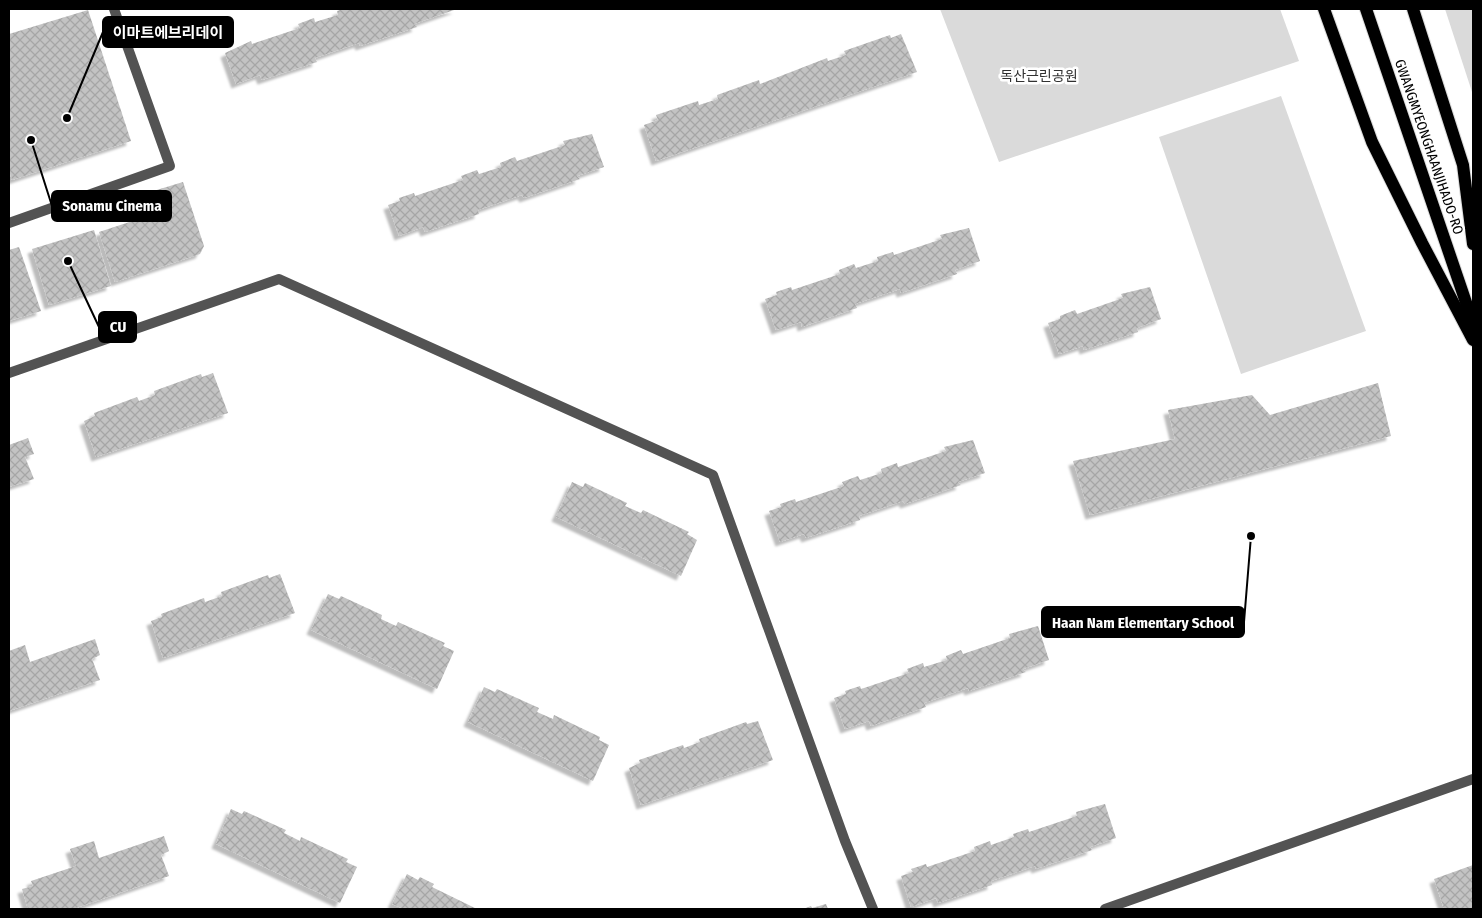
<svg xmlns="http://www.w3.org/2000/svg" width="1482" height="918" font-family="'Fira Sans Condensed','Noto Sans KR',sans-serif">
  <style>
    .green { fill: #dadada }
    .building { fill: url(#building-cross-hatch); filter: url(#shadow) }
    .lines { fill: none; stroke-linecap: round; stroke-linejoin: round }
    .primary-casing { stroke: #dbdbdb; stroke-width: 14 }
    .service { stroke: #535353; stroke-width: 10 }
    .tertiary { stroke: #535353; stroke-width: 10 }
    .primary { stroke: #000; stroke-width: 12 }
    .labels { text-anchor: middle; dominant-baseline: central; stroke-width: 5; stroke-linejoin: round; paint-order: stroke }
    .park-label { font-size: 14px; fill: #313131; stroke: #fff }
    .street-label { font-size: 14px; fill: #000; stroke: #fff }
    .leader { fill: none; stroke: #000; stroke-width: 2 }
    .callout-dot { fill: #000; stroke: #fff; stroke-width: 2 }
    .callout { fill: #000; stroke: #000; stroke-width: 2 }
    .callout-label { font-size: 15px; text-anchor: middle; font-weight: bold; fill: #fff }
  </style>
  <defs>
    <pattern id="building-cross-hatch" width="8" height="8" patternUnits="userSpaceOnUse" patternTransform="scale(1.25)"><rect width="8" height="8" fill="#c3c3c3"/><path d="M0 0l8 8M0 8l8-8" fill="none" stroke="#a6a6a6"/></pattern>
    <filter id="shadow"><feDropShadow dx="-4.5" dy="4.5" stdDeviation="1" flood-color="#0004"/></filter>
  </defs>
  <rect width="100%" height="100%" fill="#fff"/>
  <g class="green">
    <path d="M940,9h340l19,52 -300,101z"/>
    <path d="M1445,9h28v86z"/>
    <path d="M1281,96l85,235 -125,43 -82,-237z"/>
  </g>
  <g class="building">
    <path d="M343,9h114l-43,15 3,3 -57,19 -1,-3 -44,15 2,4 -55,18 -2,-5 -24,9 -11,-31 26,-12 1,3 48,-16 -2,-4 16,-6 1,4 23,-7 -1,-4z"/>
    <path d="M88,10l43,131 -119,39 -3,-10v-136z"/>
    <path d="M901,34l16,38 -261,89 -12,-36 14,-5 -2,-5 42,-14 1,4 19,-6 -1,-4 42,-15 1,4 67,-26 1,3 18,-6 -2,-4 46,-16 1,3z"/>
    <path d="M592,134l12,33 -27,9 3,3 -56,19 -2,-3 -44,15 1,4 -54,18 -2,-5 -24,9 -11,-31 12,-4 -1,-3 15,-5 1,3 48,-16 -2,-4 16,-6 2,4 22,-7 -1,-4 15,-6 2,4 48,-16 -2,-4z"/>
    <path d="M183,182l21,64 -4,8 -85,28 -16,-50 58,-19 -7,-21z"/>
    <path d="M969,228l11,33 -25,9 2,4 -56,19 -1,-4 -45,15 2,4 -55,19 -1,-5 -25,8 -11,-31 12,-4 -1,-3 15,-5 1,3 48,-16 -1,-4 15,-6 2,4 22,-7 -1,-4 16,-5 1,3 48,-16 -2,-4z"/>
    <path d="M94,230l17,56 -62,19 -17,-56z"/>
    <path d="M19,247l22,64 -32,10v-71z"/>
    <path d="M1150,287l11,32 -24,9 1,4 -54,18 -1,-4 -24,8 -11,-31 12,-4v-3l15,-6 2,4 46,-16 -2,-4z"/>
    <path d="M213,373l15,40 -132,44 -12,-36 11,-5 -1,-3 43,-16 2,4 16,-6 -1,-4 47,-17 1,3z"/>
    <path d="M1378,383l13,53 -301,79 -17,-54 102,-22 -7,-29 84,-15 18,20z"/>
    <path d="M28,438l6,16 -9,3 9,22 -25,8v-42z"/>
    <path d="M973,440l12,33 -27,9 3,3 -56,19 -2,-3 -44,15 1,4 -54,18 -2,-4 -24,8 -11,-31 12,-4 -1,-3 15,-5 1,3 48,-16 -2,-4 16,-6 2,4 22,-7 -1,-4 16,-6 1,4 48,-16 -2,-4z"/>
    <path d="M572,482l11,5 2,-4 42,20 -2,3 16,7 2,-3 46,22 -2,2 10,6 -16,36 -125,-59z"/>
    <path d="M280,574l15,39 -132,45 -12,-37 11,-4 -1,-3 43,-16 1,4 17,-6 -1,-4 47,-17 1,3z"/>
    <path d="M328,594l11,5 2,-3 41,19 -1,4 15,7 2,-4 47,21 -2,3 11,5 -17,38 -126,-59z"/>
    <path d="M1038,626l11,34 -26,9 3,3 -57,19 -1,-3 -44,15 2,4 -55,19 -2,-5 -24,8 -11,-31 12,-4 -1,-3 15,-5 1,3 48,-16 -2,-4 16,-6 1,4 23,-7 -1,-4 15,-6 2,4 47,-16 -1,-4z"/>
    <path d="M95,639l5,16 -8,4 8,21 -91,31v-60l16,-6 5,17z"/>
    <path d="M484,687l11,5 2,-3 42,19 -2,4 16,7 1,-4 46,22 -1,3 10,5 -16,36 -125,-59z"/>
    <path d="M758,721l15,39 -132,45 -12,-37 11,-5 -1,-3 44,-15 1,3 16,-6 -1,-3 47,-17 1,2z"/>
    <path d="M1105,804l11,34 -26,9 2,3 -56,19 -1,-3 -44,15 1,4 -54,18 -2,-5 -25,9 -10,-31 12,-4 -2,-3 15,-5 1,3 48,-16 -1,-4 16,-6 1,4 23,-8 -1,-3 15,-5 1,3 48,-16 -1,-4z"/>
    <path d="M231,809l11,5 2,-3 42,19 -2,3 16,8 1,-4 47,22 -2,3 11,5 -17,36 -124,-59z"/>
    <path d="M164,836l5,15 -8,4 8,21 -96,33h-45l-6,-20 11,-3 -2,-5 45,-15 -6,-17 24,-8 5,17z"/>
    <path d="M1473,865v44h-29l-10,-30z"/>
    <path d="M407,874l11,6 2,-3 14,7 -2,3 45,22h-73l-12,-5z"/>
    <path d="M826,904l2,5h-25l8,-3 1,2z"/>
  </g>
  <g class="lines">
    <g class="primary-casing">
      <g id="primary">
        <path d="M1324,9l48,133 50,101 51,97"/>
        <path d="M1366,9l107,314"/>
        <path d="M1413,9l50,156 10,79"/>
      </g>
    </g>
    <g class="service">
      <path d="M9,223l161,-57 -56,-157"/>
      <path d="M9,373l270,-94 434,196 132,366 28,68"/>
    </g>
    <path class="tertiary" d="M1105,909l368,-130"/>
    <use href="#primary" class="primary"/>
  </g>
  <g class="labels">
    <g class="park-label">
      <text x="1039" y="76">독산근린공원</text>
    </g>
    <g class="street-label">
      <text transform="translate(1429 147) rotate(71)">GWANGMYEONGHAANJIHADO-RO</text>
    </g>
  </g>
  <path class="leader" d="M67 118L103 32M31 140L52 206M68 261L99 327M1251 536L1244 622"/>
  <g class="callout-dot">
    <circle cx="67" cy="118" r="5"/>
    <circle cx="31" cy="140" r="5"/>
    <circle cx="68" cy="261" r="5"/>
    <circle cx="1251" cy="536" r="5"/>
  </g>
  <g class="callout">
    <rect x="103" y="17" width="130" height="30" rx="5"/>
    <rect x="52" y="191" width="119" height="30" rx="5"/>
    <rect x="99" y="312" width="37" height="30" rx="5"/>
    <rect x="1042" y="607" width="202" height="30" rx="5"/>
  </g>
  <g class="callout-label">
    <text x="168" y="38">이마트에브리데이</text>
    <text x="112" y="211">Sonamu Cinema</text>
    <text x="118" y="332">CU</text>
    <text x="1143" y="628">Haan Nam Elementary School</text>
  </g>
  <rect width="1482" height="918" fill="none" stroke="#000000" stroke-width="20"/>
</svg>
